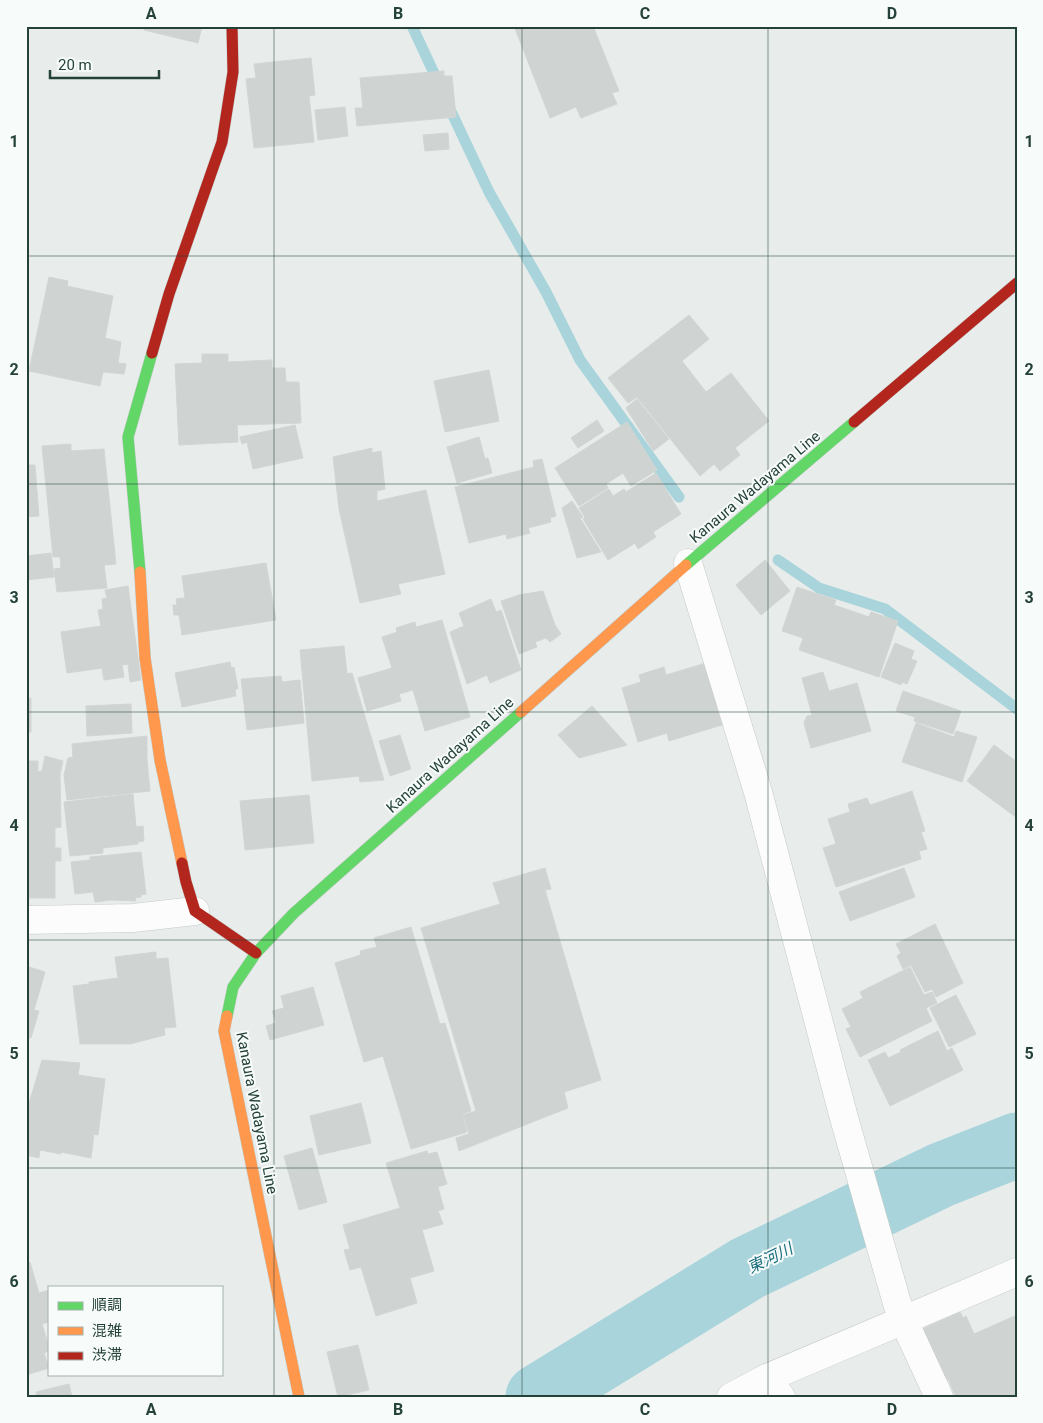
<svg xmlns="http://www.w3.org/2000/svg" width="1043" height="1423" font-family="Roboto,'Noto Sans JP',sans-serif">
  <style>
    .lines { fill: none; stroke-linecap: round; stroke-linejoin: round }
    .stream { stroke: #a9d4db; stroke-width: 11 }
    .river { stroke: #a9d4db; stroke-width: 65 }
    .building { fill: #cfd4d2; stroke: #d1d6d4 }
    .street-casing { stroke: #c5cac8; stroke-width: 29 }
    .fast-casing { stroke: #c3cbc8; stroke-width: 12 }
    .slow-casing { stroke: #c3cbc8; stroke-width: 12 }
    .jam-casing { stroke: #c3cbc8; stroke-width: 12 }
    .street { stroke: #fcfcfc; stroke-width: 28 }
    .fast { stroke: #63d668; stroke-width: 11 }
    .slow { stroke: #ff974d; stroke-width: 11 }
    .jam { stroke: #b3261e; stroke-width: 11 }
    .grid { fill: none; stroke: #24423a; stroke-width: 1; stroke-opacity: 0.55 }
    .labels { text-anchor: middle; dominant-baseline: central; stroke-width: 4; stroke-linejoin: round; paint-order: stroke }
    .street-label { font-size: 15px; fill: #24423a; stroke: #f7fbf9 }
    .water-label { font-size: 16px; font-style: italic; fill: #1c6f80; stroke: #f7fbf9 }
    .neatline { fill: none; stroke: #24423a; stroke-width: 2 }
    .grid-label { font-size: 16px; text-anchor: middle; font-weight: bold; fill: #24423a }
  </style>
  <rect width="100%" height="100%" fill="#e8edeb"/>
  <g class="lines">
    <g class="stream">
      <path d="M412,26l28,60"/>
      <path d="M448,105l41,87 57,100 34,68 99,137"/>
      <path d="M778,560l41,28 66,21 132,100"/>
    </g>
    <path class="river" d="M538,1397l210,-129 193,-93 76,-30"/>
  </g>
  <g class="building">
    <path d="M144,26h58l-4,17 -54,-13z"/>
    <path d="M514,26h79l26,65 -7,2 5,11 -36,14 -5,-11 -26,11z"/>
    <path d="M311,58l4,37 -6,1 5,46 -60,6 -8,-69 10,-1 -2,-14z"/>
    <path d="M444,71v5h8l4,41 -99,9 -2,-18h8l-3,-30z"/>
    <path d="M345,107l3,29 -30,4 -3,-30z"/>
    <path d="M448,133l1,16 -24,2 -2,-16z"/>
    <path d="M49,277l19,4 -1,5 46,10 -8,42 16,4 -3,21 8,1 -2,10 -21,-2 -3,14 -71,-15z"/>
    <path d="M689,315l20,24 -27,22 24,31 25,-19 38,48 -34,27 5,7 -20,16 -6,-7 -14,12 -63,-79 -9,6 -20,-25z"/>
    <path d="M202,354h26v8l44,-2v8h13l1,14h13l2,41 -64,2 1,17 -59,3 -4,-81 27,-1z"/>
    <path d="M489,370l10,51 -54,11 -11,-51z"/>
    <path d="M637,399l32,40 -16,12 -27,-43z"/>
    <path d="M597,420l7,11 -26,17 -7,-10z"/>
    <path d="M627,422l30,48 -26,16 -8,-13 -17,11 2,4 -29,18 -24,-38z"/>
    <path d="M295,425l8,33 -50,11 -6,-27 -5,2 -2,-7z"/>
    <path d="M479,437l6,22 3,-1 4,15 -35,10 -10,-36z"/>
    <path d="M71,444v7l33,-2 12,115 -12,1 3,23 -50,4 -3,-23 7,-1 -1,-11h-7l-11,-111z"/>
    <path d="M372,448v5l9,-2 4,38 -8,2v10l49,-11 19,84 -47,10 3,10 -41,9 -21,-94 -6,-52z"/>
    <path d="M542,459l14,57 -6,2 1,4 -23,6 2,5 -23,6 -1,-5 -37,9 -14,-56 79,-20 -1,-6z"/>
    <path d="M26,465h9l4,51 -13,1z"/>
    <path d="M656,473l25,41 -28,18 3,5 -18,12 -3,-6 -27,17 -25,-41 2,-2 -6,-9 30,-19 4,7 11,-7 2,3z"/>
    <path d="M572,501l11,16 -3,1 21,34 -24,6 -15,-50z"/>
    <path d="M51,553l3,24 -28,3v-24z"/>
    <path d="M765,560l25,31 -29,24 -25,-30z"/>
    <path d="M266,563l10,57 -94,15 -3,-20h-5l-1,-10h4l-1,-6 9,-1 -3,-22z"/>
    <path d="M128,586l13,94 -11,2 -2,-18 -6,1 2,12 -20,3 -2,-12 -35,5 -6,-41 40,-6 -3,-16 5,-1 -1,-10 5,-1 -2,-8z"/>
    <path d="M797,587l39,13 -2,5 35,12 2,-5 27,9 -19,56 -80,-27 4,-12 -21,-7z"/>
    <path d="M543,591l12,34 6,9 -11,8 -4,-4 -11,4 2,5 -18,7 -18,-53 18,-6z"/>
    <path d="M491,599l5,13 5,-2 20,60 -31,13 -3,-8 -20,9 -17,-52 14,-6 -5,-13z"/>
    <path d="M442,620l28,97 -45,14 -12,-41 -14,4 2,7 -34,10 -9,-33 34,-10 -10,-31 15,-5 -1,-4 19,-6 1,5z"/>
    <path d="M895,643l19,8 -3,8 6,2 -10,23 -5,-2 -1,3 -20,-8z"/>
    <path d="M344,646l3,28 5,-1 32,107 -24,2 -1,-6 -47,5 -12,-131z"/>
    <path d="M230,662l1,6 3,-1 4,22h-3l1,7 -54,11 -7,-34z"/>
    <path d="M706,663l19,61 -56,17 -2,-8 -29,9 -16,-54 19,-6 -2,-7 25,-8 2,8z"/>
    <path d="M823,672l6,19 28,-8 14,48 -60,17 -7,-25 3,-7 5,-1 -10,-37z"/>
    <path d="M281,676l1,6 18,-2 4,43 -57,7 -6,-51z"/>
    <path d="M903,691l58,20 -8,23 -39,-13 1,-4 -19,-6z"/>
    <rect x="26" y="698" width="5" height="34"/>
    <path d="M131,704l1,29 -45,3 -1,-30z"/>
    <path d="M592,706l35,39 -48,13 -21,-23z"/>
    <path d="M916,723l38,14 2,-6 21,6 -15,45 -60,-20z"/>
    <path d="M400,735l11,34 -21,7 -11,-35z"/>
    <path d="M147,736v23l3,32 -83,9 -3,-25 4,-17 5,-1 -1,-13z"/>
    <path d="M994,745l23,17v56l-50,-37z"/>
    <path d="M45,756l18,5 -3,14 1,52 -6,1v20h6v13h-6v37h-29v-137h12v11l4,-1z"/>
    <path d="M912,791l13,40 -4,1 6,17 -8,2 2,8 -85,28 -13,-39 13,-4 -8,-25 22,-7 -2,-8 19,-6 3,7z"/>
    <path d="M133,794l3,33 7,-1 1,15 -6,1v2l-35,4v5l-33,3 -6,-54z"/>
    <path d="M309,795l5,48 -69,7 -5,-49z"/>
    <path d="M141,852l5,42 -5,1v2l-6,1 1,3 -25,-1 -16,2 -2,-10 -18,2 -4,-32 19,-2v-3z"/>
    <path d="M545,868l6,21 -6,1 56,190 -37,12 4,16 -109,43 -3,-13 13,-4 -6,-19 13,-4 -55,-183 79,-24 -7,-21z"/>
    <path d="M904,868l11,29 -65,24 -11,-29z"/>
    <path d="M935,924l28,59 -27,14 -4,-8 -7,3 -14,-27 -8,4 -6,-13 4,-3 -5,-9z"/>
    <path d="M411,927l29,97 5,-1 26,88 -9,3 5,18 -56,17 -28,-93 -19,6 -29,-99 26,-8 -1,-4 17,-4 -3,-9z"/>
    <path d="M156,952v7l12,-1 8,69 -12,1 1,7 -35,9h-50l-7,-58 16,-2v-2l29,-4 -3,-21z"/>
    <path d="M26,966l19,6 -11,38 5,1 -8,27h-5z"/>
    <path d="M910,967l14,28 8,-3 5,11 -11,5 6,13 -72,36 -14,-28 5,-2 -9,-18 21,-11 -3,-6z"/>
    <path d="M313,987l11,38 -54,15 -4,-14 10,-3 -4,-12 12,-3 -3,-12z"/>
    <path d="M956,995l20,39 -27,13 -19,-39z"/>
    <path d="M938,1031l9,20 5,-3 11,22 -73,36 -22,-46 17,-8 3,6 13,-6 -1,-2z"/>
    <path d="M42,1060l38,3 -2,12 27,4 -7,56 -4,-1 -3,24 -30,-6v2l-21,-4 -1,8 -13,-3 1,-45z"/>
    <path d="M361,1103l10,40 -52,12 -9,-39z"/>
    <path d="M312,1148l15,54 -28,8 -15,-54z"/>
    <path d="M427,1151l1,3 9,-2 10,32 -9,3 6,22 -6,2 5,13 -21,6 12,41 -24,7 7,25 -41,13 -15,-49 -11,3 -6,-20 6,-1 -7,-24 57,-17 -14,-45z"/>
    <path d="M30,1262l9,31 10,-3v32l-7,2 7,23v4l-23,8v-96z"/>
    <path d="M960,1312l3,6 3,-2 8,18 43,-19v82h-61l-8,-18 -4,2 -24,-51z"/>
    <path d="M358,1345l11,45 -31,7 -11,-45z"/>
    <path d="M44,1353l5,15 -23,7v-16z"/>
    <path d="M69,1384l3,13h-35l-1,-5z"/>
  </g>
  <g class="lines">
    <g class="street-casing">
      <g id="street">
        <path d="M688,563l70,229 86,326 53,185 6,16 36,78"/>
        <path d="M26,920l107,-2 62,-7"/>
        <path d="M767,1378l14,19"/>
        <path d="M731,1397l36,-19 250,-106"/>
      </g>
    </g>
    <g class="fast-casing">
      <g id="fast">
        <path d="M686,565l168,-143"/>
        <path d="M140,572l-12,-135 24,-84"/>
        <path d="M227,1016l6,-29 23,-34 38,-40 227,-201"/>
      </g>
    </g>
    <g class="slow-casing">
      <g id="slow">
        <path d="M140,572l5,86 15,102 22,103"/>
        <path d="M521,712l165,-147"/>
        <path d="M227,1016l-3,15 75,366"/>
      </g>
    </g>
    <g class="jam-casing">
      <g id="jam">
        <path d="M152,353l17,-59 53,-152 11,-70 -1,-46"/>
        <path d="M854,422l163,-139"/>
        <path d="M182,863l4,19 9,29 61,42"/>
      </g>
    </g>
    <use href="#street" class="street"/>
    <use href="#fast" class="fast"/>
    <use href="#slow" class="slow"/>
    <use href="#jam" class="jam"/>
  </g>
  <path class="grid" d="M274,26v1371M522,26v1371M768,26v1371M26,256h991M26,484h991M26,712h991M26,940h991M26,1168h991"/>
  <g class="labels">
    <g class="street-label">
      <text transform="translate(755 487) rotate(-40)">Kanaura Wadayama Line</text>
      <text transform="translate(450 755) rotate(-42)">Kanaura Wadayama Line</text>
      <text transform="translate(257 1113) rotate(79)">Kanaura Wadayama Line</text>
    </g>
    <g class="water-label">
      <text transform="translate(770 1258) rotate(-26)">東河川</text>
    </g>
  </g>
  <rect width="1043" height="1423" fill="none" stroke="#f7fbf9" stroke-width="55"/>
  <rect x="48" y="1286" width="175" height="90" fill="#f7fbf9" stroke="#a3b1ad"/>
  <rect x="58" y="1302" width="25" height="8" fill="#63d668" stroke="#a3b1ad"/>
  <text x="92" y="1310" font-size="15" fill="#24423a">順調</text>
  <rect x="58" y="1327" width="25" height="8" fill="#ff974d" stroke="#a3b1ad"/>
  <text x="92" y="1336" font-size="15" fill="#24423a">混雑</text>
  <rect x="58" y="1352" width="25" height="8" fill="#b3261e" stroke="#a3b1ad"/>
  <text x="92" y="1360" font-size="15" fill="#24423a">渋滞</text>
  <path d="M50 70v8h109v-8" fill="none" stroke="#24423a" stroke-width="2.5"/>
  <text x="58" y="70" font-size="15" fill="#24423a" stroke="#f7fbf9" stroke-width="4" paint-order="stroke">20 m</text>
  <rect x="28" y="28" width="988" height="1368" class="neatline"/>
  <g class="grid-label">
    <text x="151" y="19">A</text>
    <text x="398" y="19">B</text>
    <text x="645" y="19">C</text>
    <text x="892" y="19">D</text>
    <text x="14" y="147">1</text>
    <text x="1029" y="147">1</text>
    <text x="14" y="375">2</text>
    <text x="1029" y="375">2</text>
    <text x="14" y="603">3</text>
    <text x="1029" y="603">3</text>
    <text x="14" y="831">4</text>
    <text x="1029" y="831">4</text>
    <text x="14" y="1059">5</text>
    <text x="1029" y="1059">5</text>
    <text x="14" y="1287">6</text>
    <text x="1029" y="1287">6</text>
    <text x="151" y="1415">A</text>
    <text x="398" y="1415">B</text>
    <text x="645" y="1415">C</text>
    <text x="892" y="1415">D</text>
  </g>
</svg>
